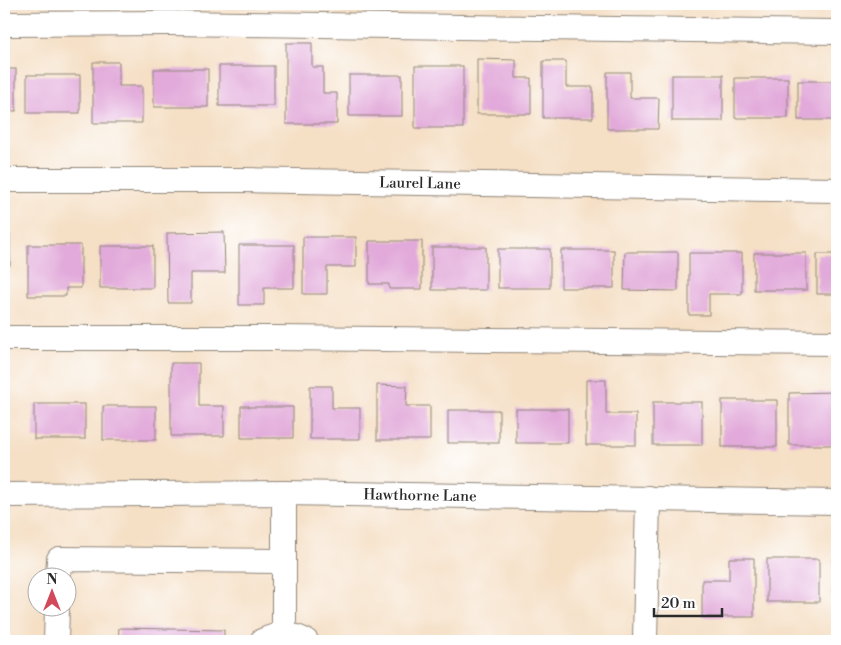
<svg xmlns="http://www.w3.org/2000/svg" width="841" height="645" font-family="'Libre Bodoni',serif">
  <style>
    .building { fill: #e2aada }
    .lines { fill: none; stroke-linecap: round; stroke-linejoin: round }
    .minor-casing { stroke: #908578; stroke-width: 26 }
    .minor { stroke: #fff; stroke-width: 24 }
    .labels { text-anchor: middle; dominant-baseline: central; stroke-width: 4.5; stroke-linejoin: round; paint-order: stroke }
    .street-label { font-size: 15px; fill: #2b2b2b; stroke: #fff }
  </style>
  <rect width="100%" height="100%" fill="#fff"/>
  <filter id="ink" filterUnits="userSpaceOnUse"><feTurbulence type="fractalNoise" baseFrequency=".02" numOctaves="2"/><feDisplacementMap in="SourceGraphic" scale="10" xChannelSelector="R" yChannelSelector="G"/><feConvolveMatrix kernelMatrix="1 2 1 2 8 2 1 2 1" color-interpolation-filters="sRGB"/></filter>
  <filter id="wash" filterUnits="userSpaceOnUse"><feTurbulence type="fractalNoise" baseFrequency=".0096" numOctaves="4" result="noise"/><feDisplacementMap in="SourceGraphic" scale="20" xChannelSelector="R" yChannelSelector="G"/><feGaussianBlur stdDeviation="1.12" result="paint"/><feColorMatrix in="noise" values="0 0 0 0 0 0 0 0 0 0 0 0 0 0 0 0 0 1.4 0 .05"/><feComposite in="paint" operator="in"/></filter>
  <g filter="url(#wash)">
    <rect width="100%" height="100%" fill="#f5dfc5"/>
    <g id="blocks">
      <g class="building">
        <path d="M286,43h26v24h11v26h14v31h-51z"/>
        <path d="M477,59l39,1v18h15v36h-54z"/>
        <path d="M543,61h23v26h27v31h-50z"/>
        <path d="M93,62h26v24h23v37h-49z"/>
        <rect x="219" y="66" width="55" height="40"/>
        <rect x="415" y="66" width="48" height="62"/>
        <rect x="4" y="69" width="12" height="42"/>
        <rect x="154" y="69" width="54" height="38"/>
        <path d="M607,72h23v26h29l-1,31h-51z"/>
        <rect x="27" y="75" width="53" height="38"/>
        <rect x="349" y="75" width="53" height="41"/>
        <rect x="672" y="75" width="51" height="46"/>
        <rect x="735" y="78" width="53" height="40"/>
        <rect x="798" y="81" width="39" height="39"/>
        <path d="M224,232l1,41h-34v30h-23l-1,-70z"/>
        <rect x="4" y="234" width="6" height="31"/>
        <path d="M303,237h53v30h-29v27h-24z"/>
        <path d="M369,241h53v48h-33v-5h-20z"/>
        <path d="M28,245h53v43h-15v8h-38z"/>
        <path d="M239,245h55v43h-30v17h-25z"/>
        <rect x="100" y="246" width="53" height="42"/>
        <rect x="432" y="247" width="54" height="43"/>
        <rect x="498" y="249" width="52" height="39"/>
        <rect x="561" y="250" width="53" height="38"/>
        <path d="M625,252h53v39l-54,-1z"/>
        <path d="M689,253h53v41h-33v21h-20z"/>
        <rect x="754" y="253" width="52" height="37"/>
        <rect x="817" y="254" width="20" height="40"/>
        <path d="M171,363h28v43h25v30h-53z"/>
        <path d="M586,380h20v34h30v31h-50z"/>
        <path d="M377,385l30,1 -1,20h24v34h-53z"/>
        <path d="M310,386h22v22h28v31h-50z"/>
        <path d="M837,392v53h-48v-52z"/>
        <rect x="722" y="400" width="55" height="47"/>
        <rect x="653" y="402" width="49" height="43"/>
        <rect x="34" y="404" width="51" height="35"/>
        <rect x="103" y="406" width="53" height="34"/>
        <path d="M241,406h8v1h44v31h-52z"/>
        <rect x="516" y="409" width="52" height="34"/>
        <rect x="448" y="410" width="51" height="33"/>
        <path d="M729,558h25v59h-52v-37h27z"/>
        <rect x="767" y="559" width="52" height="43"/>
        <rect x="833" y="559" width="4" height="44"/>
        <path d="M119,628l105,2v11h-106z"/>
      </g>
    </g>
  </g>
  <g filter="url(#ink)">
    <use href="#blocks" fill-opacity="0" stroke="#908578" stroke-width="1"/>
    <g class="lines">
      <g class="minor-casing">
        <g id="minor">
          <path d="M4,24l166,-1 667,9"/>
          <path id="s1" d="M4,180h236l597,10"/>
          <path d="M4,338h270l563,5"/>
          <path id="s2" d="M4,495l280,-2 553,9"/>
          <path d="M284,561v73"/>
          <path d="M58,578l1,-19 225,2v-68"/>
          <path d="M56,641l1,-33"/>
          <path d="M262,641c16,-8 29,-8 44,0"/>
          <path d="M645,641l3,-143"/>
        </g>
      </g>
      <use href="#minor" class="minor"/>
    </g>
  </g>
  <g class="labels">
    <g class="street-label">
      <text stroke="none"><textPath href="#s1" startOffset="416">Laurel Lane</textPath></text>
      <text stroke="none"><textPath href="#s2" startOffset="416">Hawthorne Lane</textPath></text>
    </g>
  </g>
  <rect width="841" height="645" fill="none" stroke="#fff" stroke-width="20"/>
  <g transform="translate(52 592)"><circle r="24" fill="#ffffff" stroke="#aaaaaa"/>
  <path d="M0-4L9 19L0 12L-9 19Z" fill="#d1495b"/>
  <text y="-8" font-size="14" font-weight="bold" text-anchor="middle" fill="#2b2b2b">N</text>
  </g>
  <path d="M654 608v8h68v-8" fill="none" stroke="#2b2b2b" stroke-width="2.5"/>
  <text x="661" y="608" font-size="15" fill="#2b2b2b" stroke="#ffffff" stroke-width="4" paint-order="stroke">20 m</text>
</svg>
